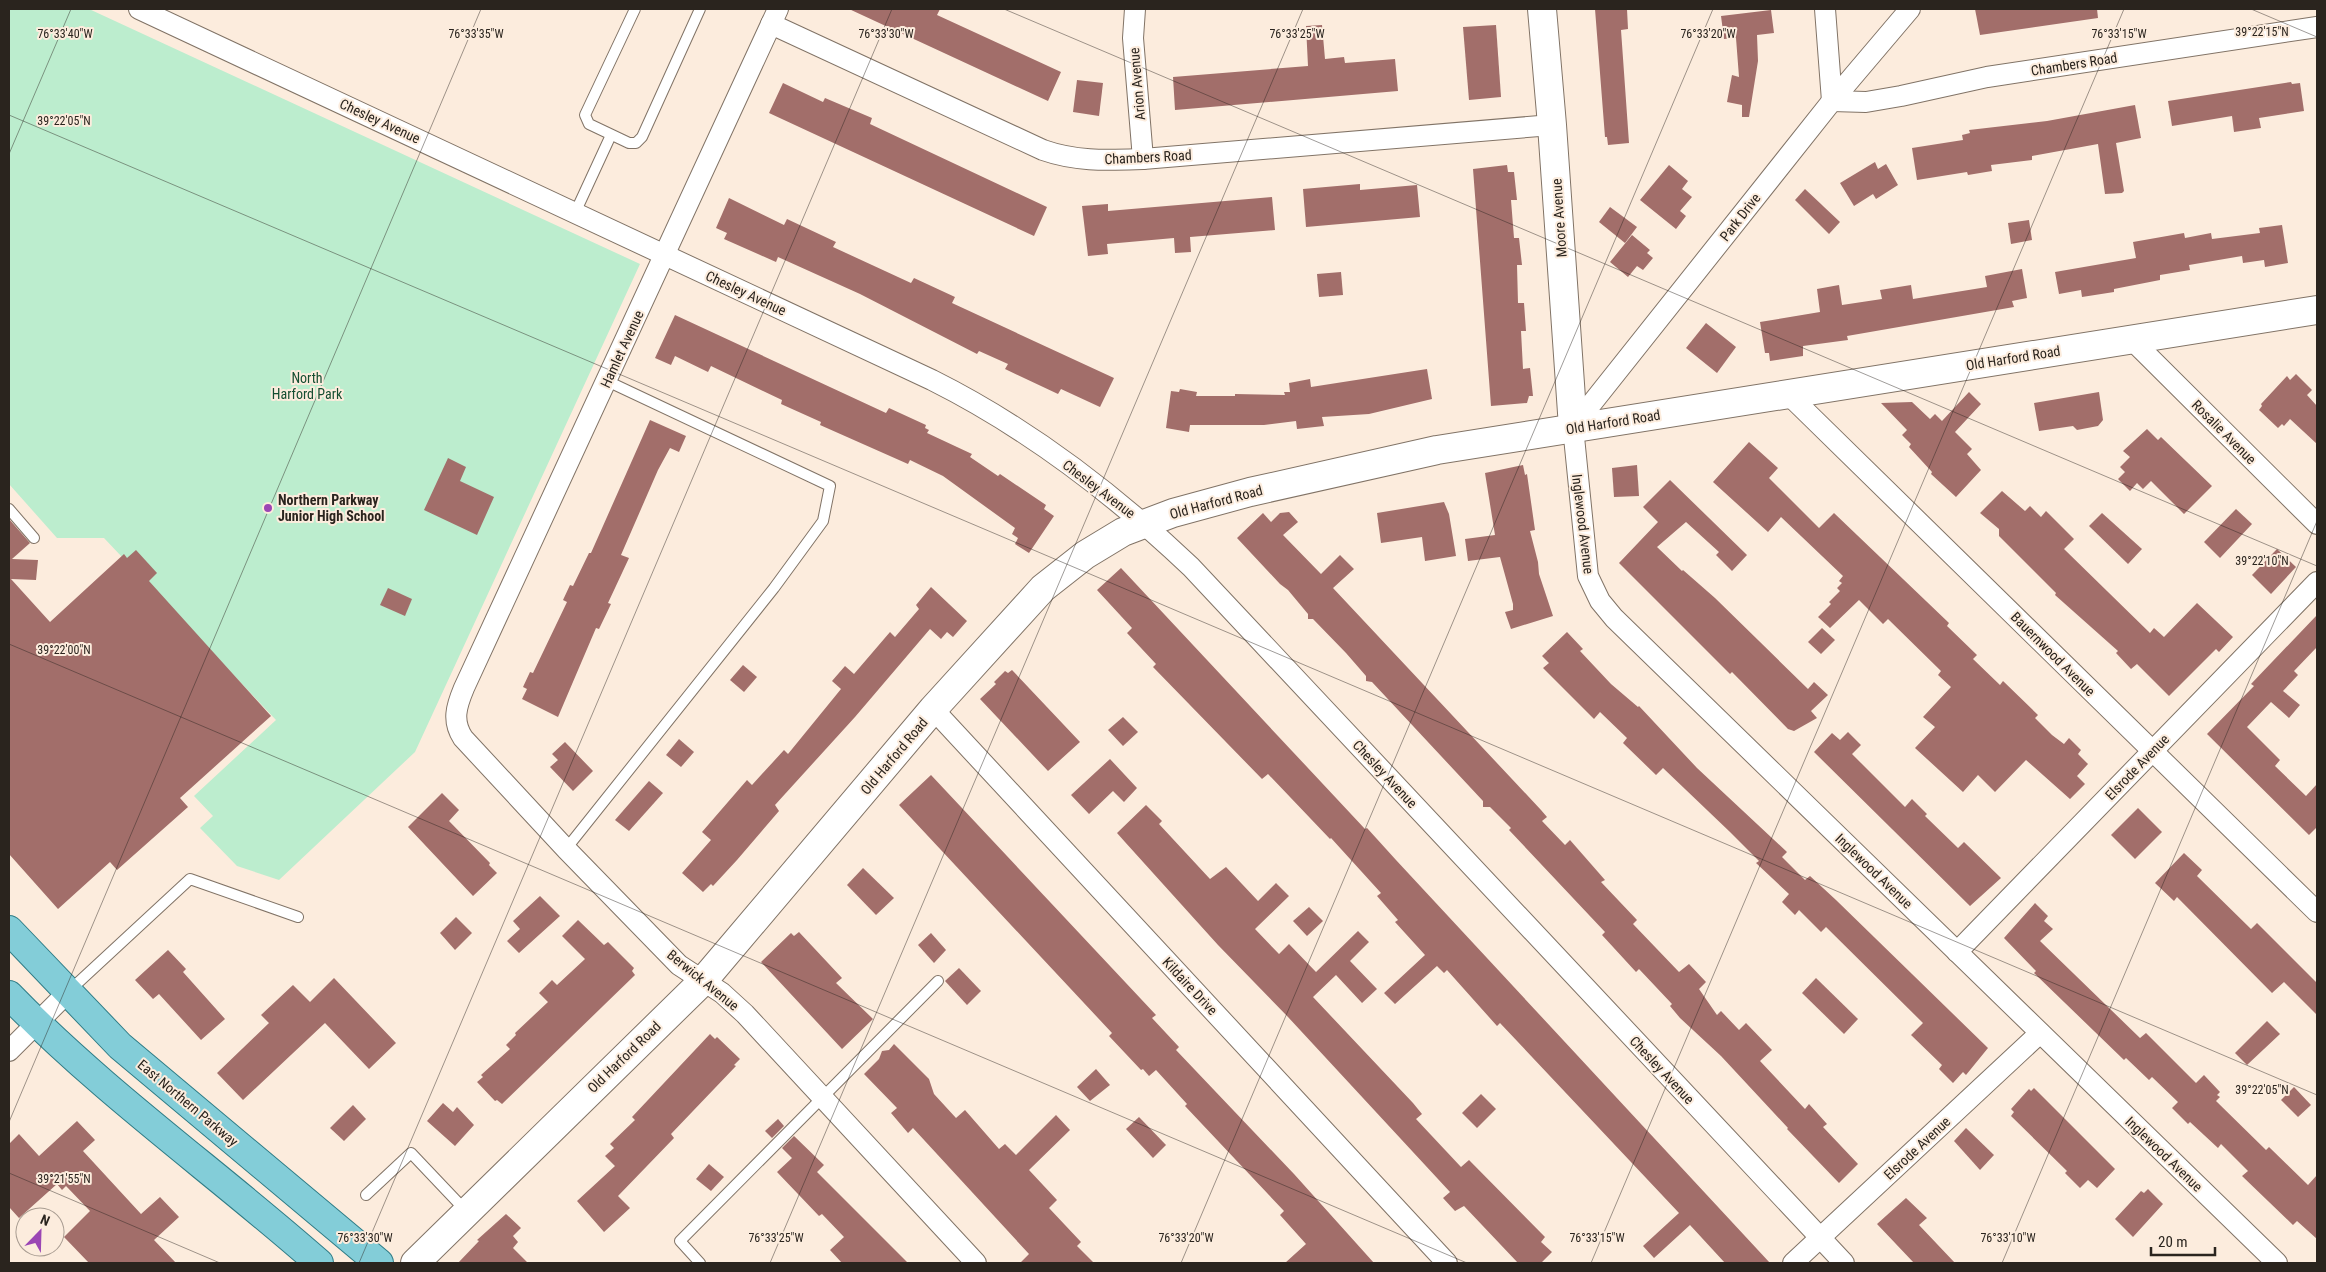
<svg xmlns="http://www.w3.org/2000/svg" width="2326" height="1272" font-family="'Roboto Condensed',sans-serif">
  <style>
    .green { fill: #bcedce }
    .building { fill: #a26e6a }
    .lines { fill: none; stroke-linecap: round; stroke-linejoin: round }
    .lane-casing { stroke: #817366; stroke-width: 12 }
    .street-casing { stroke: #817366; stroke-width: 22 }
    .secondary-casing { stroke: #817366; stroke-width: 30 }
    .primary-casing { stroke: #2f7c86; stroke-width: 30 }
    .lane { stroke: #fff; stroke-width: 10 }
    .street { stroke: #fff; stroke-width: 20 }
    .secondary { stroke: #fff; stroke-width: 28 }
    .primary { stroke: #83cdd8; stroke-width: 28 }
    .ticks { fill: none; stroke: #2a241e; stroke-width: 1; stroke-opacity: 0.45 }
    .poi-dot { fill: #9b46b4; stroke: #fcecdd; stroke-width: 2 }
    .labels { text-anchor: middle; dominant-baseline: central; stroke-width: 4; stroke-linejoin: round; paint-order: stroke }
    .street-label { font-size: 14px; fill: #2a241e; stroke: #fcecdd }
    .park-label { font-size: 14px; fill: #144e31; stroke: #fcecdd }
    .poi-label { font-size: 14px; font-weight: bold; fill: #2a241e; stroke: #fcecdd; text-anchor: start }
    .ticks-label { font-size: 12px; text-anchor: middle; fill: #2a241e; stroke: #fcecdd; stroke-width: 4; stroke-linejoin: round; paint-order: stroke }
  </style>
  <rect width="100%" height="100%" fill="#fcecdd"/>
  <path class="green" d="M9,9h80l551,255 -225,488 -136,128 -42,-14 -37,-38 13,-12 -19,-20 82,-76 -172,-182h-47l-48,-54z"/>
  <g class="building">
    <path d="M849,9h91l-3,6 124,57 -13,29z"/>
    <path d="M1595,9h32l1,20 -7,1 8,113 -21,2 -1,-8h-2z"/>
    <path d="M1975,9h122l1,9 -118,17z"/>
    <path d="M1771,10l3,23 -17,2 1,26 -9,56h-7v-12l-15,-3 5,-27 7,2 -3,-39 -12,1 -3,-23z"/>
    <path d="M1322,25l3,34 19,-2 1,6 50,-4 3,32 -223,19 -2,-33 135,-11 -2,-40z"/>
    <path d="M1496,25l5,72 -32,3 -6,-73z"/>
    <path d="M1077,80l26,3 -4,33 -26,-4z"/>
    <path d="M2291,82l1,2 8,-1 4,28 -45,7 2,10 -27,4 -2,-16 -60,10 -4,-25z"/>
    <path d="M783,83l40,19 2,-4 47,20 -2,6 177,83 -13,29 -265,-123z"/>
    <path d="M2135,105l6,33 -25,5 8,48 -2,2 -17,1 -7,-50 -66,12v4l-41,5 1,6 -24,4 -1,-3 -50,8 -5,-32 51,-8 -1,-5 8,-2 -1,-3 78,-9z"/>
    <path d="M1875,162l3,7 8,-5 12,21 -22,14 -3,-5 -19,12 -14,-23z"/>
    <path d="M1507,165l1,7h6l3,28h-6l3,38h5l3,27h-5l1,38h6l2,28h-5l2,38 7,-1 3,28h-4l-2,7 -36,3 -18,-237z"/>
    <path d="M1669,165l19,16 -6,8 10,8 -12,14 6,5 -10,13 -36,-29z"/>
    <path d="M1360,184v6l57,-5 3,32 -114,10 -3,-38z"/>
    <path d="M1805,189l35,33 -11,12 -34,-34z"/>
    <path d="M1272,197l3,33 -85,7 1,15 -16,1 -1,-15 -67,6 1,10 -20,2 -6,-50 26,-2v7z"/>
    <path d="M729,198l55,27 3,-6 49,23 -3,5 78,36 3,-5 41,19 -3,6 162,75 -14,29 -39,-18 -3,5 -53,-25 3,-5 -29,-13 -2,3 -117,-60 -82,-37 -2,5 -52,-23 3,-6 -11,-5z"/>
    <path d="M1610,207l27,20 -12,16 -26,-21z"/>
    <path d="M2029,220l3,20 -21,4 -3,-21z"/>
    <path d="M2282,225l6,38 -23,4 -1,-7 -21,3 -1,-7 -53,9 1,5 -30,5v5l-46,9v3l-32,5 -1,-7 -22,4 -4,-22 81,-14 -3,-16 51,-9 1,5 26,-5 1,6 48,-6 -1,-5z"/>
    <path d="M1632,235l18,15 -3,3 6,5 -10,12 -6,-4 -9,11 -18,-15z"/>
    <path d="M2022,269l5,29 -15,3 2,6 -167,29 1,4 -45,6v10l-33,5 -1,-8h-4l-5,-31 60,-10 -3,-23 22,-4 3,20 40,-6 -2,-9 31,-5 2,14 74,-12 -2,-11z"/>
    <path d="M1341,272l2,23 -24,2 -2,-23z"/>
    <path d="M675,315l211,98 3,-5 37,17 -1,3 4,2 -2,3 45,21 -2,3 28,19 2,-2 46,31 -2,4 10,7 -25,37 -14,-9 3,-6 -6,-4 3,-6 -72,-52 -33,-16 -2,4 -88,-39 1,-3 -40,-18 1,-4 -71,-34 -3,6 -33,-16 -4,9 -16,-7z"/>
    <path d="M1706,323l30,24 -19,26 -31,-25z"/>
    <path d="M1427,369l5,30 -63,15 -47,3 2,9 -27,3 -1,-8 -32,4h-74l-1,7 -23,-4 5,-37 8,1 1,-3 17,3 -1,4h39v-2l50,1 -1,-3h6l-1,-9 21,-4 1,8z"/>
    <path d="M2296,374l16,16 -5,5 10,11v38l-27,-25 -6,7 -2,-2 -4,4 -19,-18 3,-4 -1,-2 26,-28 3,4z"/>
    <path d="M1969,392l12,12 -26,28 17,17 -5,5 14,16 -25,27 -25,-23 1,-2 -23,-25 2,-3 -9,-9 5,-5 -26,-27 31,-1 18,17 5,-5 7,7z"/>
    <path d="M2099,392l4,28 -5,6 -21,4 -4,-4 -34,5 -5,-28z"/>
    <path d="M650,420l36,16 -7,16 -9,-4 -12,22 -37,85 8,3 -21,45 3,1 -12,25 -3,-1 -38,89 -36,-18 5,-10 -4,-2 7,-15 3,1 34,-71 -4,-2 7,-15 3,1 16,-33h2z"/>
    <path d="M2147,429l11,11 3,-3 51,49 -28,28 -33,-33 -8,8 -6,-6 -7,8 -12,-12 7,-7 -5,-5 10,-10 -7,-6z"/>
    <path d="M1749,442l29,26 -9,10 50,50 15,-15 115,110 -2,3 30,29 -4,4 27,26 3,-4 35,34 -3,3 17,17 12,9 5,-6 12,12 -3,4 10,10 -11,12 8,8 -15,15 -44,-39 -31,32 -17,-17 -15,17 -48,-44 20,-21 -12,-10 28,-30 -13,-12 3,-4 -53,-52 -5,5 -24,-24 -29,28 -12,-11 13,-13 -2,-2 11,-11 -3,-3 5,-5 -3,-2 4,-5 -62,-59 -13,15 -55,-50z"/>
    <path d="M448,458l18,9 -6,14 34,16 -17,38 -53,-25z"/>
    <path d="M1523,465l2,10 2,-1 8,56 -5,1 8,31 1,12 14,42 -42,13 -6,-17 8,-2v-6l-13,-47 -32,4 -3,-22 30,-4 -10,-62z"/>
    <path d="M1637,465l2,31 -25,1 -2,-29z"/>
    <path d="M1670,480l77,75 -15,16 -16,-16 3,-3 -33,-30 -29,25 25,24 1,-1 32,28 93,91 6,-7 14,13 -17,16 6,7 -23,13 -6,-2 -56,-57 -2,2 -111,-111 39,-41 -15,-15z"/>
    <path d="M2002,491l23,20 5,-5 11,11 5,-6 28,28 -10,10 86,84 4,-5 10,9 33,-34 36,34 -14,15 -3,-3 -47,47 -32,-32 -6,5 -15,-16 2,-2 -63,-56 1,-2 -57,-57v-7l-19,-16z"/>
    <path d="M1444,502l5,12 7,42 -31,5 -3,-24 -41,6 -4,-30z"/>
    <path d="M2236,509l16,15 -32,34 -16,-16z"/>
    <path d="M1289,512l9,10 -15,13 38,39 19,-19 14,14 -21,19 208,222 6,7 -5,4 23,24 5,-5 35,40 -4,2 36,38 -4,4 46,48 10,-8 17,18 -7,7 18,26 4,-4 18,19 7,-7 26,27 -12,11 45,48 4,-5 18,20 -4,3 35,37 -19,19 -52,-54 1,-1 -67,-72 -41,-38 -10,-12 2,-2 -33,-35 -3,3 -34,-37 3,-3 -96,-102 2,-2 -21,-21h-7v-6l-111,-119 -6,-1v-5l-20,-23 -33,-34h-5v-5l-20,-24 -8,-6 -43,-46 26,-25 8,9 9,-9z"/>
    <path d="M2102,513l40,36 -14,15 -39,-38z"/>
    <path d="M9,519l21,24 -18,16 26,1 -2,20 -25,-1 39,43 74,-68 3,4 9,-8 21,23 -8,8 122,135 -91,82 8,9 -71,63 -7,-8 -52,47 -49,-55z"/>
    <path d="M2277,549l19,18 -25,27 -19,-19z"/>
    <path d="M1121,568l244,261 2,-1 29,32 374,403h-45l-35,-38 -36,33 -11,-12 36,-33 -179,-190 -3,3 -50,-56 -3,3 -7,-7 -42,38 -11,-11 41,-38 -30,-33 3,-2 -21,-24 4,-3 -50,-55 -1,1 -62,-65 -6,5 -109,-112 3,-3 -29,-31 5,-5 -35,-38z"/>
    <path d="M931,587l36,34 -14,16 -6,-5 -6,7 -11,-10 -75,88 -80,88 4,6 -42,49 -24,26 -2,-2 -8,8 -21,-19 29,-33 -9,-8 45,-52 5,5 32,-35 4,4 53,-65 -9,-8 13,-15 9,8 36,-42 5,5 24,-28 -3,-4z"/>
    <path d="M388,588l24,11 -7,17 -25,-11z"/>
    <path d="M2317,615v32l-23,24 4,4 -15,16 17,14 -11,13 -18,-16 -24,25 33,33 -5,6 31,30 11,-12v43l-8,8 -102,-101 47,-48 -3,-2z"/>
    <path d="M1822,628l13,12 -14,14 -13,-12z"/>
    <path d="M1567,632l16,17 -3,2 31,33 27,23 1,-1 58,62 90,84 -5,5 23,23 5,-4 26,24 152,148 -22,27 -3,-3 -10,11 -14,-14 3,-4 -31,-30 12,-12 -97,-96 -5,5 -22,-22 -4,5 -13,-13 7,-8 -33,-31 3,-2 -29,-29 -67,-64 -7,7 -33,-32 4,-5 -27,-26 -6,7 -51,-51 6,-5 -7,-7z"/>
    <path d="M743,665l14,12 -13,15 -14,-12z"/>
    <path d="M1012,670l68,72 -32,29 -68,-72 16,-15 -2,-2 11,-11 3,2z"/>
    <path d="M1123,717l15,15 -15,14 -15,-16z"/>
    <path d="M1848,732l13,13 -9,9 53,53 7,-8 15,15 -2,2 33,32 6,-6 37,36 -31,28 -156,-154 18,-19 8,7z"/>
    <path d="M679,739l15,13 -13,15 -15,-12z"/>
    <path d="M565,742l28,29 -20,20 -23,-24 8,-7 -6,-6z"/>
    <path d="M1110,759l27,29 -13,14 -11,-11 -24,23 -18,-19z"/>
    <path d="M931,775l225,240 -4,3 27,29 -3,3 118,124 80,89h-89l21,-19 -26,-29 4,-4 -99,-105 2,-2 -31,-34 -7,6 -6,-7 -2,1 -32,-34 3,-3 -213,-228z"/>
    <path d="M649,781l14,12 -34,38 -14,-11z"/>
    <path d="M442,793l17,17 -10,11 41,42 -1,2 8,8 -24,23 -65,-69z"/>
    <path d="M1146,805l16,16 -3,3 51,55 16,-12 32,34 18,-18 13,13 -34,33 24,25 10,-10 27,28 42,-41 11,11 -19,19 27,28 -15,14 -26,-28 -23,22 100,106 9,11 -6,5 45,48 8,-7 76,77 -4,5 11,10 -11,11h-23l-54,-57 -9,5 -12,-13 7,-6 -162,-175 -70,-72 -93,-103 -8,-9z"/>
    <path d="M2138,808l24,24 -27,27 -24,-24z"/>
    <path d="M2184,853l18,17 -5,6 54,53 6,-6 60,60v32l-33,-33 -12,11 -95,-96 -3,4 -19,-18z"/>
    <path d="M863,868l31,30 -18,17 -29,-30z"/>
    <path d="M540,896l20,20 -41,37 -12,-12 13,-12 -7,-8z"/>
    <path d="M2035,903l13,13 -4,5 9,8 -13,12 100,97 6,-5 50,50 8,-8 16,17 -3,3 3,2 -4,4 50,49 3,-3 39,38 9,-10v64l-20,-18 -4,4 -51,-49 6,-5 -27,-27 -3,4 -28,-26 -2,2 -16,-16 6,-6 -26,-25 -3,3 -23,-22 -2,2 -90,-87 2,-2 -32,-33z"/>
    <path d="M1309,907l14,14 -16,15 -14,-15z"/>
    <path d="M456,917l16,16 -17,17 -15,-17z"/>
    <path d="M578,920l26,25 4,-3 26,26 -2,3 3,4 -133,129 -5,-4 -2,1 -18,-19 6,-5 -2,-2 29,-26 -4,-4 10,-10 -1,-2 33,-31 -9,-9 13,-13 5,5 28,-26 -23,-23z"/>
    <path d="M799,932l43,46 -6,5 37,36 -31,30 -81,-87 30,-29 3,3z"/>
    <path d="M931,933l15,17 -12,13 -16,-18z"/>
    <path d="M168,950l18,19 -3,3 42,47 -24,21 -42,-46 -6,5 -18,-19z"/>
    <path d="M959,968l22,23 -14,14 -22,-24z"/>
    <path d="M334,978l62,65 -27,26 -44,-46 -82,77 -26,-27 52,-50 -8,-8 32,-30 17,17z"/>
    <path d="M1816,978l42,41 -14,15 -42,-41z"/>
    <path d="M2267,1021l13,13 -33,31 -12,-12z"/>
    <path d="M710,1034l5,5 2,-2 23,22 -6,6 2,1 -65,68 3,4 -56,58 12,12 -26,24 -27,-31 38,-35 -10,-10 9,-8 -4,-4 25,-24 -3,-3z"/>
    <path d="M894,1044l35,35 5,15 22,24 9,-8 34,39 6,-5 11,11 40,-40 14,15 -41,40 28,30 -8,8 32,34 -4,4 17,17h-74l9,-9 -116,-126 -5,5 -17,-20 6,-5 -33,-34 15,-15 3,-8 7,-1z"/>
    <path d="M1096,1069l14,16 -20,16 -13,-14z"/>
    <path d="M2294,1087l17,18 -13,12 -17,-17z"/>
    <path d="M2034,1088l81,81 -18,19 -9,-8 -8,8 -15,-15 2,-2 -56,-55 3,-4 -3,-3 18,-20 2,2z"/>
    <path d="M1481,1094l15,15 -19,19 -15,-15z"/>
    <path d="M443,1103l10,9 4,-5 17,18 -19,21 -28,-25z"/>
    <path d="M353,1105l13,14 -22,22 -14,-13z"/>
    <path d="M1139,1117l27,28 -13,13 -27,-29z"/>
    <path d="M778,1119l6,7 -12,12 -7,-7z"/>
    <path d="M77,1121l18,19 -12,11 58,63 19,-17 19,20 -25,23 22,23h-87l-25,-26 26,-26 -24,-25 -4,4 -5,-6 -38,34 -10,-11v-63l10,-10 20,22z"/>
    <path d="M1966,1128l28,27 -14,15 -26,-29z"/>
    <path d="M794,1136l30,29 -7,7 91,91h-66l-12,-13 14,-13 -22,-23 -3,2 -42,-44 15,-14 -10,-10z"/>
    <path d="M709,1164l15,13 -13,14 -15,-12z"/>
    <path d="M2148,1189l15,15 -30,33 -18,-18 26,-28 3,2z"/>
    <path d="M1906,1198l21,20 -8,7 36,38h-41l-37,-39z"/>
    <path d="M506,1214l15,14 -8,8 5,6 -5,6 15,15h-70l21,-22 -2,-1z"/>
  </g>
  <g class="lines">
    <g class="lane-casing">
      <g id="lane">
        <path d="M635,9l-50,106 4,9 40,19h7l6,-6 58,-128"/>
        <path d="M575,213l36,-78"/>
        <path d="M9,509l25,29"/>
        <path d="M566,849l208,-261 49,-67 7,-35 -223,-105"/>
        <path d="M69,991l121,-112 108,38"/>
        <path d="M366,1195l45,-42 55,58"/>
        <path d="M700,1263l-20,-22 258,-260"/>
      </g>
    </g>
    <g class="street-casing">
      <g id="street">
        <path d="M139,9l793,371c96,48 182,114 259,187l653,696"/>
        <path d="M778,9l-314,679c-8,19 -12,33 -1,50l103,111 113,116 43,28 23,21 231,249"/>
        <path d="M1135,9l-2,29 10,121"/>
        <path d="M1825,9l7,92 34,1 35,-6 86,-19 330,-50"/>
        <path d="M1910,9l-78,92 -259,326 15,149 12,25 14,17 663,645"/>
        <path d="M771,24l272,126c34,12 66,10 100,9l409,-34"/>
        <path d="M2131,339l186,185"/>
        <path d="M1789,395l528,517"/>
        <path d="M933,709l514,554"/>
        <path d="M1957,952l360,-370"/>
        <path d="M9,1051l59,-59"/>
        <path d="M1793,1263l247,-230"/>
      </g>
    </g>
    <g class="secondary-casing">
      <g id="secondary">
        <path d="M1542,9l10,116 21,302"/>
        <path d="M415,1263l288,-282 230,-272 110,-121 42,-33 38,-23 50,-19 77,-21 187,-42 880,-140"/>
      </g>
    </g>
    <g class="primary-casing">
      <g id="primary">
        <path d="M9,930l111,116 259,217"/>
        <path d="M9,995c95,98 208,178 310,268"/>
      </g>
    </g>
    <use href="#lane" class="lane"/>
    <use href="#street" class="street"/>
    <use href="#secondary" class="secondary"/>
    <use href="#primary" class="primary"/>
  </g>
  <path class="ticks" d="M1004,9l1313,557M2251,9l66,28M9,115l2308,980M9,154l62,-145M9,644l1458,619M9,1122l472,-1113M9,1173l211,90M359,1263l533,-1254M770,1263l533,-1254M1181,1263l532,-1254M1591,1263l533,-1254M2002,1263l315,-742"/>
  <circle class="poi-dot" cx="268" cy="508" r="5"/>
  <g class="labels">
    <g class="street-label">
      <text transform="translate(2074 64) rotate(-9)">Chambers Road</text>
      <text transform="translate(1137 84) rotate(-95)">Arion Avenue</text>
      <text transform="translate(380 121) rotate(25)">Chesley Avenue</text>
      <text transform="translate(1148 157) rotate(-3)">Chambers Road</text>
      <text transform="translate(1740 217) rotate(-52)">Park Drive</text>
      <text transform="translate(1559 218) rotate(-94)">Moore Avenue</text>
      <text transform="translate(746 293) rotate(25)">Chesley Avenue</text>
      <text transform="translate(622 349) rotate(-65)">Hamlet Avenue</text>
      <text transform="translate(2013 358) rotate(-9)">Old Harford Road</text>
      <text transform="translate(1613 422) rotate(-9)">Old Harford Road</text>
      <text transform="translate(2224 432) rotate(45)">Rosalie Avenue</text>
      <text transform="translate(1099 489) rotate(37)">Chesley Avenue</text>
      <text transform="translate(1216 502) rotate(-15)">Old Harford Road</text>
      <text transform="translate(1583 524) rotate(83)">Inglewood Avenue</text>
      <text transform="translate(2053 654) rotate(45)">Bauernwood Avenue</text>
      <text transform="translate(894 756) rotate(-50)">Old Harford Road</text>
      <text transform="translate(2137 767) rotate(-46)">Elsrode Avenue</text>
      <text transform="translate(1385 774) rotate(47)">Chesley Avenue</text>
      <text transform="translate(1874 871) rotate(44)">Inglewood Avenue</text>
      <text transform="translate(703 980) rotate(39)">Berwick Avenue</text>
      <text transform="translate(1190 986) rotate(47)">Kildaire Drive</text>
      <text transform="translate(624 1057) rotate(-44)">Old Harford Road</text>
      <text transform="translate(1662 1070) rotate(47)">Chesley Avenue</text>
      <text transform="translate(188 1103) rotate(40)">East Northern Parkway</text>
      <text transform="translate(1917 1148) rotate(-43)">Elsrode Avenue</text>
      <text transform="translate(2164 1154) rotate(44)">Inglewood Avenue</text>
    </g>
    <g class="park-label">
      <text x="307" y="378">North<tspan x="307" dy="16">Harford Park</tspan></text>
    </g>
    <g class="poi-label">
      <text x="278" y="500">Northern Parkway<tspan x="278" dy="16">Junior High School</tspan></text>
    </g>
  </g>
  <g class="ticks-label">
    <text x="2262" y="36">39°22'15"N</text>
    <text x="65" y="38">76°33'40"W</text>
    <text x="476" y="38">76°33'35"W</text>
    <text x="886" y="38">76°33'30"W</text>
    <text x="1297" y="38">76°33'25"W</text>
    <text x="1708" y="38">76°33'20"W</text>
    <text x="2119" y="38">76°33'15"W</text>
    <text x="64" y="125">39°22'05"N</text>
    <text x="2262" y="565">39°22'10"N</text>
    <text x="64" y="654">39°22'00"N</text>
    <text x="2262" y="1094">39°22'05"N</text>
    <text x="64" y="1183">39°21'55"N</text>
    <text x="365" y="1242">76°33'30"W</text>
    <text x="776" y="1242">76°33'25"W</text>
    <text x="1186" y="1242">76°33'20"W</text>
    <text x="1597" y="1242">76°33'15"W</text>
    <text x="2008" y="1242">76°33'10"W</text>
  </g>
  <rect width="2326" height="1272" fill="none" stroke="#2a241e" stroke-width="20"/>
  <g transform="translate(40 1232) rotate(23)"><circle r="24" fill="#fcecdd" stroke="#a89c91"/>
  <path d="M0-4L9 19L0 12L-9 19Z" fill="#9b46b4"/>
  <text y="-8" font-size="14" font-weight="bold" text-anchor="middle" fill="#2a241e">N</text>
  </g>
  <path d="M2151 1247v8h64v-8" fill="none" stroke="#2a241e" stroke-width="2.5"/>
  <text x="2158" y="1247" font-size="15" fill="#2a241e" stroke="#fcecdd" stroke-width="4" paint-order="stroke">20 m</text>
</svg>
